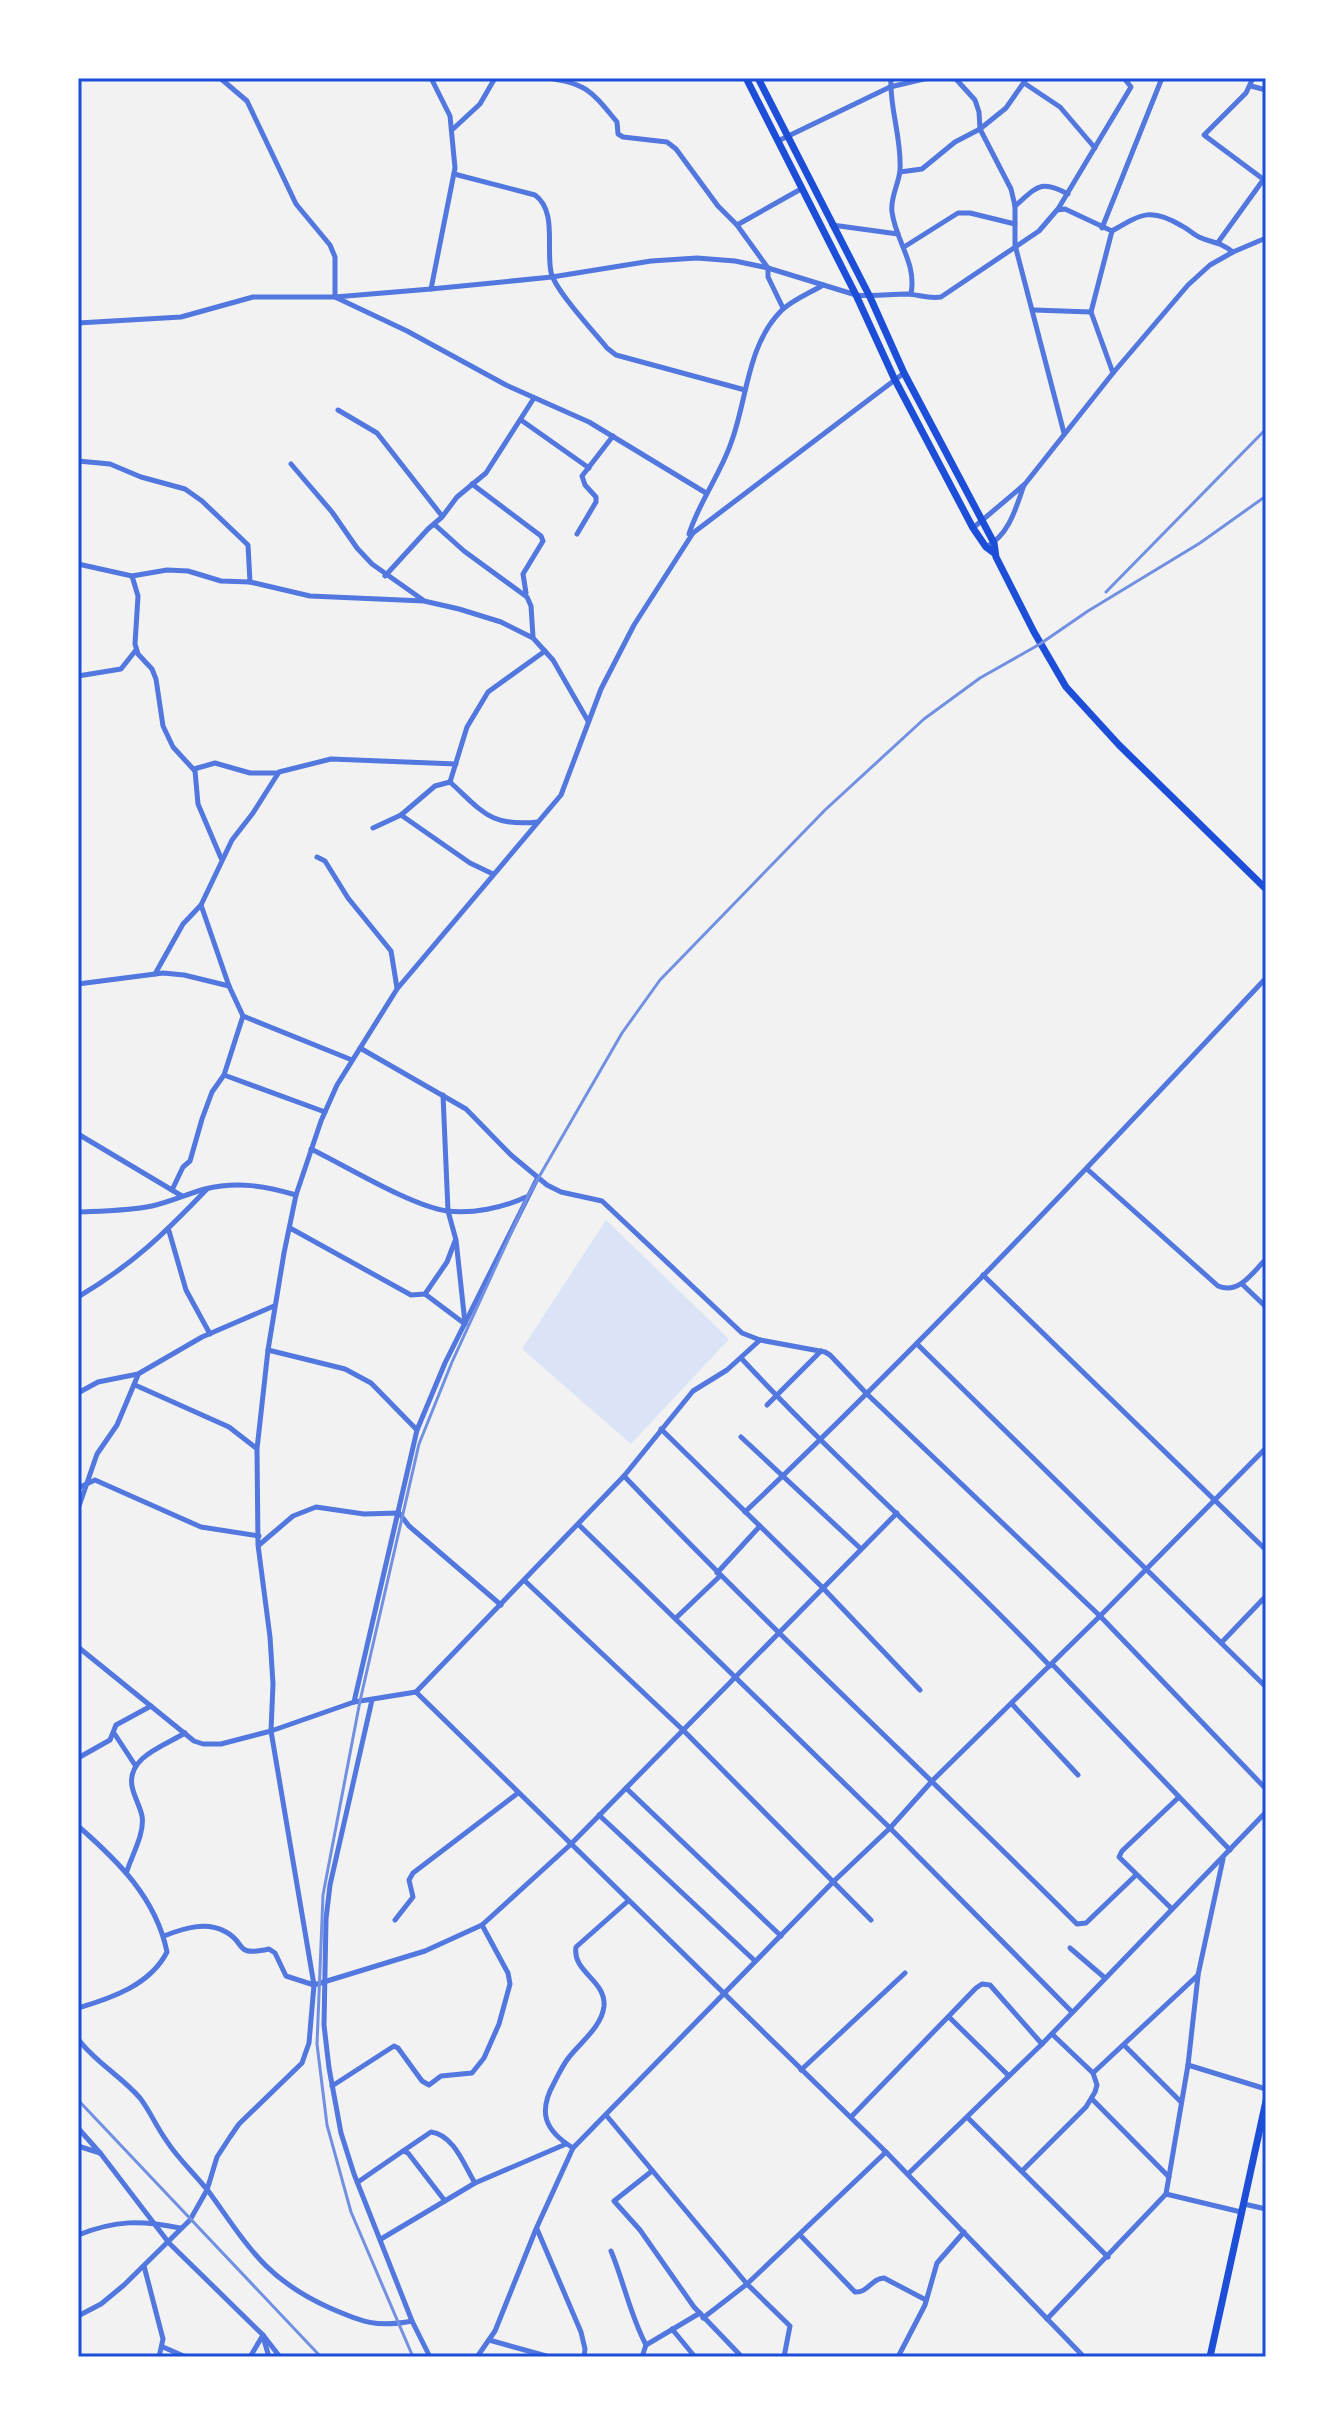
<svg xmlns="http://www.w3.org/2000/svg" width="1344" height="2435" font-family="'Open Sans',sans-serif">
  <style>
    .green { fill: #dbe4f7 }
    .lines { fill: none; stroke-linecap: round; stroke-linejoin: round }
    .minor { stroke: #5277de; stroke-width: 5 }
    .secondary { stroke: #1d4ed8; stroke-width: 7 }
    .rail { stroke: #7290e2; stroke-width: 3 }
    .neatline { fill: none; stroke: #1d4ed8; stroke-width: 3 }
  </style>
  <rect width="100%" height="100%" fill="#f2f2f2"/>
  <path class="green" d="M606,1220l123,119 -98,105 -109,-95z"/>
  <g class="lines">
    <g class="minor">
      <path d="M220,78l27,23 49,103 34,41 5,12v40l72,34 99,54 83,37 117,71"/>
      <path d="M431,78l19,38 5,52 -24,121"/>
      <path d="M547,78c40,5 45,14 70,44l1,12 5,3 44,5 9,7 42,57 19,19 31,43v9l15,31"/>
      <path d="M891,78c-2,28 11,61 9,92 -1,14 -10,27 -8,42 4,30 25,51 19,82"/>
      <path d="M955,78l20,22 4,12 1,17 31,60 4,17v39l49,188"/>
      <path d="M1253,78l-7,15 -42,42 59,44"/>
      <path d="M1024,83l36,24 35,41"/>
      <path d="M1251,86l15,4"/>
      <path d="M453,129l27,-25 15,-26"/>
      <path d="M778,141l112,-54 38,-9"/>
      <path d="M900,172l22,-3 33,-27 25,-13 26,-21 21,-30"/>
      <path d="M454,174l81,21c22,16 11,52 16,77 3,17 43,60 56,76l9,7 129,35"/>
      <path d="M1015,206c22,-19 25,-27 53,-12"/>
      <path d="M1058,209l73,-122 -7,-9"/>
      <path d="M737,225l64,-36"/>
      <path d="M832,225l66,9"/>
      <path d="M1102,228l60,-150"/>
      <path d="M1112,231c29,-17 39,-24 70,-5 6,3 11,8 17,11 15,7 18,3 34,15"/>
      <path d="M1219,241l47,-65"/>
      <path d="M904,247l54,-34h12l45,11"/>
      <path d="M1034,310l57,2"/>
      <path d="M78,323l103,-6 72,-20h82l96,-8 121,-12 99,-16 46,-3 38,3 33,7 88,27c18,2 34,-1 52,-1 12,1 21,5 33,3l98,-66 18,-21 8,-1 47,22 -21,81 22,61"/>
      <path d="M338,410l39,23 65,83"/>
      <path d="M521,420l68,48"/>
      <path d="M78,461l32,3 31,13 44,12 17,12 46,44 2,37"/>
      <path d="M291,464l41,48 25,36 15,16 51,36"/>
      <path d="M472,484l69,52 2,5 -20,33 3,19"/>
      <path d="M434,524l30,27 63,46 4,9 2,31"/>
      <path d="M973,528l52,-44 88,-111 75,-88 22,-20 23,-13 33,-14"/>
      <path d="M577,534l19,-32v-5l-11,-12 -3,-9 31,-40"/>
      <path d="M689,534c10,-32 31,-59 42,-91 16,-42 16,-98 50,-132 11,-11 29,-18 42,-26"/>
      <path d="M986,547c23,-12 30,-39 38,-62"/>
      <path d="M78,564l54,12 35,-6 21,1 33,10 29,1 60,14 114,5 35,8 42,13 32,16 20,22 35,61"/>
      <path d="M132,576l6,20 -3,48 3,10 14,15 4,10 7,47 10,21 22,24 3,33 23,54"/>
      <path d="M385,576l43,-47 14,-12 15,-20 29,-24 48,-75"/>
      <path d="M78,676l43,-7 15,-19"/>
      <path d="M194,769l21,-6 35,10h28"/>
      <path d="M450,782l17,-55 21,-35 57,-41"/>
      <path d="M450,782c33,30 40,45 88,40"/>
      <path d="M401,815l69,48 23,11"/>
      <path d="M373,828l28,-13 34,-29 15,-4"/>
      <path d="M317,857l8,4 23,37 43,53 6,37"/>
      <path d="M155,974l28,-50 18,-19 31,-65 21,-27 26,-41 52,-13 125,5"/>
      <path d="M78,984l85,-11 21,2 45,11"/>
      <path d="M243,1016l109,44"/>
      <path d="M360,1048l106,61 45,46 36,30 14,7 41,9 140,132 18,7 65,12 5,3 37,39 233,222 166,173"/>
      <path d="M224,1075l101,37"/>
      <path d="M443,1095l5,116 8,29 9,83"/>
      <path d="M78,1134l104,62"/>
      <path d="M311,1149c35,17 100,57 136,62 25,3 56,-3 79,-14"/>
      <path d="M1087,1169l131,117c21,9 35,-14 48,-27"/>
      <path d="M172,1190l11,-23 7,-6 12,-42 10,-27 12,-17 19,-59 -14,-30 -28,-81"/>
      <path d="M78,1212c25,-1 49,-1 74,-6 18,-4 35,-12 53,-17 32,-8 61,-3 91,6"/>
      <path d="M290,1228l121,67 14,-1 22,-32 8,-21"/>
      <path d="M169,1231l17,59 24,44"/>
      <path d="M983,1275l283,275"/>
      <path d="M1242,1284l24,23"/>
      <path d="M425,1294l40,30"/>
      <path d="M78,1297c54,-32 86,-63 129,-108"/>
      <path d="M917,1344l349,343"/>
      <path d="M268,1350l77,19 26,14 46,47"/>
      <path d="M741,1358c99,107 209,202 309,308"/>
      <path d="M135,1385l94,42 27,21"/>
      <path d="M78,1393l20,-11 40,-8 64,-37 72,-31"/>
      <path d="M767,1405l54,-54"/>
      <path d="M661,1429l161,158 98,103"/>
      <path d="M741,1437l119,111"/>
      <path d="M624,1476c147,154 303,298 453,448l9,-1 50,-48"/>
      <path d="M78,1488l17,-8 106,47 58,9"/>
      <path d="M78,1509l19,-55 20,-29 21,-50"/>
      <path d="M745,1512c180,-171 351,-353 521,-534"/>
      <path d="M579,1525l311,303 182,184"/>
      <path d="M259,1545l34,-29 23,-9 48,7 35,-1 10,13 92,79"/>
      <path d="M717,1573l43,-47"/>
      <path d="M525,1581l158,149 188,190"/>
      <path d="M676,1618l44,-42"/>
      <path d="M1222,1642l44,-46"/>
      <path d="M78,1647l116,94 9,3h18l50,-13 83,-29 62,-10 208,-216 69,-85 34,-21 33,-30"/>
      <path d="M1052,1664l178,186"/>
      <path d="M416,1692l470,460 198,205"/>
      <path d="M372,1700l-42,185 -4,34 -2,106 5,43 12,65 13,41 58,147 18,36"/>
      <path d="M354,1702l63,-272 28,-67 93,-186"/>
      <path d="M1012,1704l66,71"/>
      <path d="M114,1733l21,32"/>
      <path d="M78,1758l32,-18 6,-15 35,-19"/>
      <path d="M626,1788l155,148"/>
      <path d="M599,1815l156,146"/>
      <path d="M78,1826c40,35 78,72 89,126 -17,33 -55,46 -89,56"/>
      <path d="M127,1871c5,-16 18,-38 15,-55 -2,-10 -8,-19 -10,-30 -5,-29 32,-40 53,-53"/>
      <path d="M1172,1909l-53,-52 3,-6 57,-54"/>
      <path d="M395,1920l18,-23 -4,-17 4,-7 105,-80"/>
      <path d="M164,1936c20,-8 42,-15 62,-4 21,11 7,25 43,17l6,4 11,23 28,9 111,-34 57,-26 88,-80 327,-332"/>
      <path d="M1070,1948l35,30"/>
      <path d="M949,2017l60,59"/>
      <path d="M78,2039c17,23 43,37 62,59 10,13 16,28 26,42 12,19 29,34 43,52 39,54 56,87 121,116 32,14 47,20 82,13"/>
      <path d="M1124,2045l57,57"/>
      <path d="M1188,2065l78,24"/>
      <path d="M801,2070l104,-97"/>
      <path d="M1093,2073l105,-98 25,-116"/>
      <path d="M332,2086l62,-40 4,2 24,33 7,4 12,-9 31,-3 12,-15 15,-34 11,-40 -2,-11 -26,-48"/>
      <path d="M1092,2099l77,78"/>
      <path d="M606,2115l141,169 -44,34"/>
      <path d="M851,2117l125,-129 6,-4 8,1 52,59"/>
      <path d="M968,2118l140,139"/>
      <path d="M78,2128l23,26 68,89 94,92 17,22"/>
      <path d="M78,2146l22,7"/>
      <path d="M573,2148c-29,-18 -35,-36 -19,-65 5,-9 9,-19 16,-27 12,-15 32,-30 34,-50 2,-26 -32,-34 -28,-59l52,-46"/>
      <path d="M403,2151l28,-19c23,3 33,33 44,51"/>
      <path d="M652,2171l-38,30 26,29 54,77 48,50"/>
      <path d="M1022,2171l64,-64 9,-15 2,-7 -4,-12 -41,-39"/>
      <path d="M908,2174l134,-130 224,-232"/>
      <path d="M358,2182l45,-31 5,2 37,48"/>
      <path d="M1166,2194l22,-129 10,-89"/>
      <path d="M1244,2204l22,5"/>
      <path d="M537,2229l44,103 4,17 -1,8"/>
      <path d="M78,2235c38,-15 63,-15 102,-7"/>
      <path d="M800,2235l55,57c13,1 17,-14 29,-14l42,22"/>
      <path d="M381,2239l94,-56 91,-39"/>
      <path d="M611,2251c13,31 19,64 35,94"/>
      <path d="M144,2266l19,73 -4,18"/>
      <path d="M78,2316l23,-12 23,-19 66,-65 17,-30 10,-33 13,-20 9,-13 63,-61 7,-20 5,-58 -43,-254 2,-47 -3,-47 -12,-92 -1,-96 11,-99 16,-97 12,-58 25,-74 16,-36 60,-96 164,-194 40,-106 33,-64 59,-92 211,-160"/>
      <path d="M1047,2319l119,-125 75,18"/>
      <path d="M672,2329l23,28"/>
      <path d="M264,2340l5,17"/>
      <path d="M489,2340l61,17"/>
      <path d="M163,2347l23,10"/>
      <path d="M250,2357l13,-22"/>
      <path d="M477,2357l18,-26 41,-102 37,-81 260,-266 57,-54 43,-48 167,-164 166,-168"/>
      <path d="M642,2357l4,-12 54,-32"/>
      <path d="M784,2357l6,-31 -43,-42 139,-132"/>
      <path d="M898,2357l27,-52 12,-42 27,-31"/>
    </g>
    <g class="secondary">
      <path d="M746,78l110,217 38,83 79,150 13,19 8,6"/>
      <path d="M758,78l112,219 34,76 90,170 2,14 38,75 32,55 53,58 147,144"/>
      <path d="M1210,2357l56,-256"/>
    </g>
    <g class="rail">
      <path d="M1106,592l160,-163"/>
      <path d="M78,2100l243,257"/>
      <path d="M413,2357l-62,-145 -24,-87 -10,-81 6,-149 37,-194 59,-257 33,-82 76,-166 94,-163 38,-53 165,-170 99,-91 56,-41 60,-34 48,-33 112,-68 66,-47"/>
    </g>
  </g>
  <rect width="1344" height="2435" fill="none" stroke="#ffffff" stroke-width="160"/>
  <rect x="80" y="80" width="1184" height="2275" class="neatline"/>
</svg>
